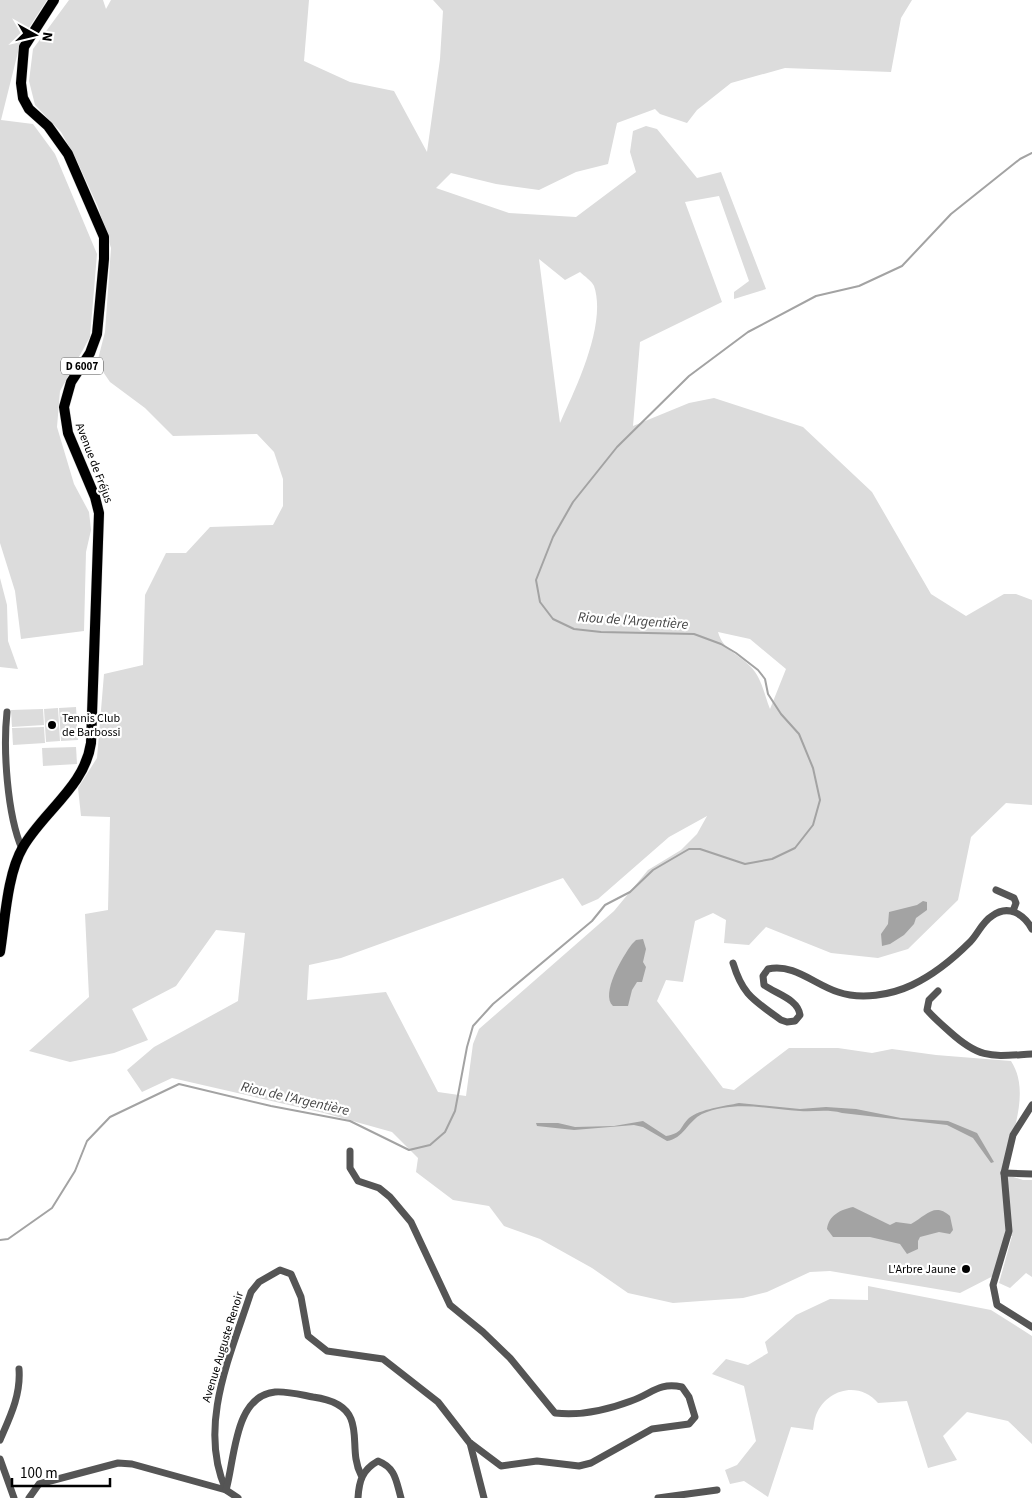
<svg xmlns="http://www.w3.org/2000/svg" width="1032" height="1498" font-family="'Source Sans 3',sans-serif">
  <style>
    .green { fill: #dcdcdc; fill-rule: evenodd }
    .water { fill: #a3a3a3 }
    .lines { fill: none; stroke-linecap: round; stroke-linejoin: round }
    .stream { stroke: #a3a3a3; stroke-width: 2 }
    .primary-casing { stroke: #dbdbdb; stroke-width: 11 }
    .minor { stroke: #555; stroke-width: 7 }
    .primary { stroke: #000; stroke-width: 10 }
    .poi-dot { fill: #000; stroke: #fff; stroke-width: 2 }
    .labels { text-anchor: middle; dominant-baseline: central; stroke-width: 4.5; stroke-linejoin: round; paint-order: stroke }
    .shield { fill: #fff; stroke: #4c4c4c; stroke-width: 1 }
    .shield-label { font-size: 11px; font-weight: bold; fill: #000 }
    .street-label { font-size: 12px; fill: #000; stroke: #fff }
    .poi-label { font-size: 12px; fill: #000; stroke: #fff; text-anchor: start }
    .water-label { font-size: 14px; font-style: italic; fill: #444; stroke: #fff }
  </style>
  <rect width="100%" height="100%" fill="#fff"/>
  <g class="green">
    <path d="M0,0h47l-26,40 -20,80 32,4 22,30 42,100 -7,83 -30,54 -3,36 17,57 15,28 2,18 -5,22 -2,79 -63,8 -6,-48 -15,-48z"/>
    <path d="M69,0h34l3,9 5,-9h198l-5,61 46,21 44,9 33,61 13,-93 3,-48 -10,-11h479l-11,18 -10,54 -106,-4 -54,15 -34,27 -10,13 -27,-9 -5,-5 -38,14 -9,41 -32,8 -37,18 -43,-6 -45,-11 -15,15 73,25 67,4 60,-45 -6,-20 3,-21 13,-5 11,3 40,49 24,-6 45,117 -32,10v-7l15,-11 -30,-85 -34,6 37,100 -82,40 -7,84 56,-23 25,-5 89,29 69,65 59,102 35,22 38,-22h12l16,6v205l-26,-2 -35,34 -13,63 -50,49 -30,9 -47,-5 -65,-26 -17,18 -25,-2 2,-23 -13,-7 -18,8 -12,61 -17,-2 -9,21 66,87 11,2 55,-42h49l34,5 20,-4 44,6 75,6c21,32 -1,79 -10,112l22,7h9v97l-6,-4 -16,15 -11,-5 13,-47h-7l-10,39 -35,18 -130,-22 -20,1 -43,20 -24,6 -70,5 -45,-10 -36,-25 -52,-29 -36,-13 -15,-20 -36,-6 -37,-28 2,-14 -26,-26 -68,-19 -152,-35 -30,14 -15,-22 27,-23 84,-46 7,-68 -29,-3 -40,56 -44,23 16,31 -34,13 -44,9 -41,-11 60,-54 -4,-83 23,-4 2,-93 -29,-1 -3,-28 19,-30 7,-84 39,-9 2,-70 21,-42h20l24,-26 63,-2 10,-19v-27l-9,-27 -17,-18 -84,2 -28,-28 -35,-26 -13,-19 8,-31 6,-84 -13,-41 -21,-46 -16,-29 -26,-27 -6,-24 4,-32zM539,259l26,21 15,-8c4,4 12,9 14,14 13,38 -18,102 -34,137zM718,632l32,7 36,30 -16,40c-6,-15 -8,-31 -20,-43 -13,-13 -27,-16 -32,-34zM707,816l-10,18 -16,16 -33,20 -34,41 -135,118 -6,15 -7,52 -28,-4 -52,-100 -79,8 2,-35 32,-7 222,-80 19,28 16,-7 71,-62z"/>
    <path d="M0,578l7,27 1,36 10,28 -18,-2z"/>
    <path d="M76,707l2,33 -17,1 -2,-33z"/>
    <path d="M58,708l2,33 -14,1 -2,-33z"/>
    <path d="M43,709l1,16 -32,2 -1,-17z"/>
    <path d="M44,727l1,16 -32,2 -1,-17z"/>
    <path d="M76,747l1,17 -34,2 -1,-18z"/>
    <path d="M868,1286l123,24 41,26v108l-24,-23 -41,-9 -24,24 14,24 -29,8 -21,-67 -29,2c-18,-22 -51,-15 -62,12 -2,5 -2,10 -3,15l-22,-3 -23,70 -24,-16 -14,3 -5,-14 12,-5 19,-24 -12,-55 -32,-12 14,-15 22,6 20,-12 -3,-11 31,-27 34,-16 38,1z"/>
  </g>
  <g class="water">
    <path d="M923,901l4,1v8l-11,8 -2,6 -10,11 -14,9 -8,2 -1,-12 7,-10 1,-12 28,-7z"/>
    <path d="M643,939l3,10 -3,13 3,5 -4,15h-5l-5,8 -4,16h-15c-13,-12 10,-50 19,-62l4,-4z"/>
    <path d="M739,1103l61,6 26,-2 30,2 45,9 47,3 29,12 17,29 -3,1 -18,-25 -26,-13 -105,-12c-15,-4 -27,-1 -42,-2 -33,-2 -66,-11 -98,3 -14,7 -19,25 -35,27l-24,-14 -9,-2 -60,5 -37,-4 -1,-3h22l17,4 39,-1 29,-5 23,15c17,-3 13,-8 23,-18 11,-9 36,-12 50,-15z"/>
    <path d="M853,1207l37,18 6,-3 15,2c15,-8 23,-22 39,-8l3,14 -3,4 -11,-2 -19,5 -2,4v8l-11,5 -7,-10 -30,-7h-37l-6,-8c2,-14 13,-19 26,-22z"/>
  </g>
  <g class="lines">
    <path class="stream" d="M0,1240l8,-1 44,-31 23,-37 12,-30 23,-24 69,-33 92,22 79,15 59,29 21,-5 15,-13 10,-21 12,-64 6,-21 20,-22 99,-83 13,-16 25,-13 23,-22 36,-21h11l45,15 27,-5 23,-11 18,-23 7,-25 -7,-32 -14,-34 -18,-20 -13,-20 -3,-15 -7,-9 -22,-17 -15,-9 -27,-10 -93,-2 -27,-3 -21,-10 -13,-17 -4,-22 17,-43 20,-35 44,-55 72,-71 59,-44 68,-36 43,-10 43,-20 49,-52 69,-55 12,-6"/>
    <g class="primary-casing">
      <path id="primary" d="M0,952c5,-31 7,-78 23,-105 21,-36 62,-61 68,-104l8,-230 -4,-16 -27,-64 -4,-26 7,-25 19,-29 7,-19 7,-75v-22l-36,-83 -20,-28 -19,-17 -6,-11 -2,-15 3,-36 30,-47"/>
    </g>
    <g class="minor">
      <path d="M7,712c-4,37 0,102 15,137"/>
      <path d="M996,890l18,8 2,5 -3,8"/>
      <path d="M733,963c10,33 21,37 48,57l6,2 8,-1 5,-6c-2,-16 -24,-21 -36,-30l-1,-9 5,-7c26,-6 47,16 70,23 23,8 53,3 74,-7 21,-10 42,-27 58,-43 8,-8 12,-20 22,-26 16,-12 32,-2 40,13"/>
      <path d="M938,991l-9,9 -2,10c7,8 15,15 23,22 31,28 42,24 82,22"/>
      <path d="M1032,1105l-19,30 -9,38 5,58 -16,54 4,20 35,22"/>
      <path d="M1004,1173l28,1"/>
      <path d="M0,1440c10,-23 21,-45 19,-71"/>
      <path d="M470,1443l14,55"/>
      <path d="M0,1459l14,39"/>
      <path d="M29,1498l10,-14 79,-21 14,1 94,26c-29,-64 5,-136 25,-198l8,-10 21,-12 11,4 10,23 7,39 19,15 56,8 55,43 31,40 32,24 36,-5 42,5 12,-3 61,-34 37,-5 6,-7 -6,-20 -7,-10c-24,-5 -30,7 -51,14 -24,9 -51,15 -76,12l-45,-55 -27,-26 -33,-27 -39,-83 -21,-25 -11,-9 -21,-7 -8,-13v-17"/>
      <path d="M238,1498l-12,-8c9,-31 8,-94 49,-98 12,-1 27,3 38,5 15,2 32,7 38,22 7,17 0,36 10,56"/>
      <path d="M358,1498c1,-17 4,-28 20,-37 18,7 18,20 23,37"/>
      <path d="M658,1498l59,-8"/>
    </g>
    <use href="#primary" class="primary"/>
  </g>
  <g class="poi-dot">
    <circle cx="52" cy="725" r="5"/>
    <circle cx="966" cy="1269" r="5"/>
  </g>
  <g class="labels">
    <rect class="shield" x="61" y="357.5" width="42" height="17" rx="4"/>
    <g class="shield-label">
      <text x="82" y="366">D 6007</text>
    </g>
    <g class="street-label">
      <text transform="translate(94 463) rotate(69)">Avenue de Fréjus</text>
      <text transform="translate(223 1347) rotate(-73)">Avenue Auguste Renoir</text>
    </g>
    <g class="poi-label">
      <text x="62" y="718">Tennis Club<tspan x="62" dy="14">de Barbossi</tspan></text>
      <text x="956" y="1269" text-anchor="end">L'Arbre Jaune</text>
    </g>
    <g class="water-label">
      <text transform="translate(633 621) rotate(4)">Riou de l'Argentière</text>
      <text transform="translate(295 1099) rotate(13)">Riou de l'Argentière</text>
    </g>
  </g>
  <g transform="translate(35 35) rotate(98)" stroke="#ffffff" stroke-width="4" paint-order="stroke">
  <path d="M0-4L9 19L0 12L-9 19Z" fill="#000000"/>
  <text y="-8" font-size="14" font-weight="bold" text-anchor="middle" fill="#000000">N</text>
  </g>
  <path d="M12 1478v8h98v-8" fill="none" stroke="#000000" stroke-width="2.5"/>
  <text x="20" y="1478" font-size="15" fill="#000000" stroke="#ffffff" stroke-width="4" paint-order="stroke">100 m</text>
</svg>
